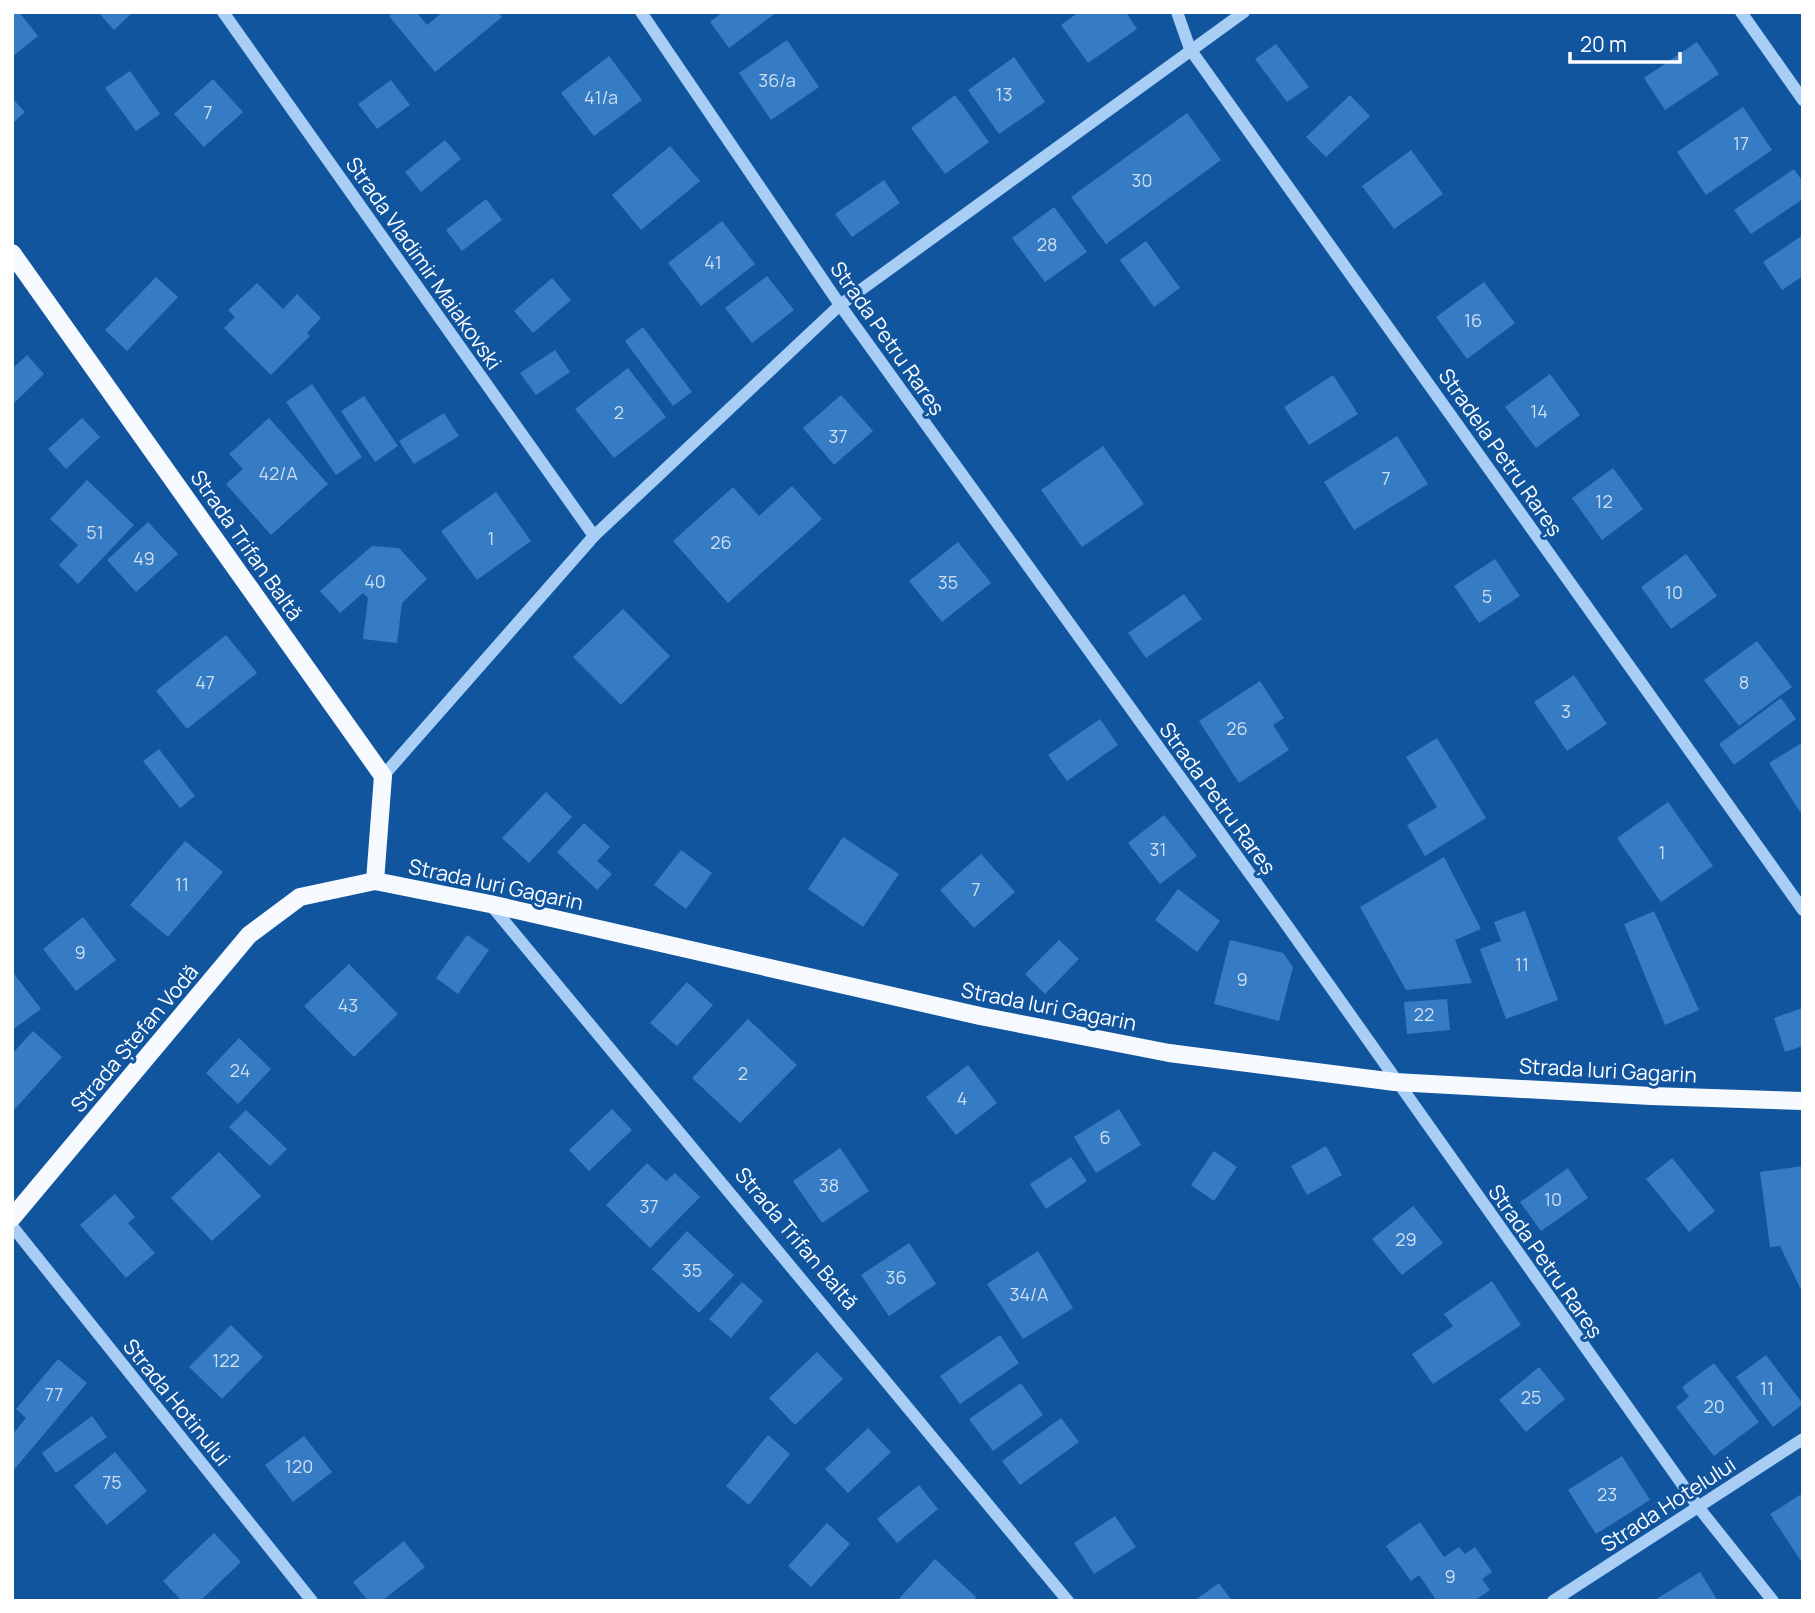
<svg xmlns="http://www.w3.org/2000/svg" width="1815" height="1613" font-family="Manrope,sans-serif">
  <style>
    .building { fill: #357cc4 }
    .lines { fill: none; stroke-linecap: round; stroke-linejoin: round }
    .minor { stroke: #a8cef5; stroke-width: 12 }
    .major { stroke: #f6faff; stroke-width: 18 }
    .labels { text-anchor: middle; dominant-baseline: central; stroke-width: 6; stroke-linejoin: round; paint-order: stroke }
    .number-label { font-size: 18px; fill: #ccdef0 }
    .street-label { font-size: 21px; fill: #fff; stroke: #11559f }
  </style>
  <rect width="100%" height="100%" fill="#11559f"/>
  <g class="building">
    <path d="M12,12h7l19,24 -26,21z"/>
    <path d="M98,12h35l-19,18z"/>
    <path d="M394,12h22l11,13 16,-13h55l4,5 -67,55 -46,-56z"/>
    <path d="M723,12h54l-48,36 -19,-26z"/>
    <path d="M1079,12h47l11,17 -49,34 -27,-38z"/>
    <path d="M787,40l32,47 -48,33 -32,-47z"/>
    <path d="M1697,42l22,32 -54,36 -21,-32z"/>
    <path d="M1276,44l33,43 -22,15 -32,-43z"/>
    <path d="M609,56l33,44 -48,36 -33,-43z"/>
    <path d="M1014,57l31,45 -46,32 -31,-44z"/>
    <path d="M130,71l30,43 -24,17 -31,-43z"/>
    <path d="M213,79l30,33 -39,35 -30,-33z"/>
    <path d="M391,80l19,25 -33,24 -19,-25z"/>
    <path d="M955,95l34,47 -44,32 -34,-46z"/>
    <path d="M1350,95l20,21 -44,41 -20,-20z"/>
    <path d="M12,98l13,14 -13,12z"/>
    <path d="M1743,107l29,43 -66,45 -29,-43z"/>
    <path d="M1187,113l34,47 -115,84 -35,-47z"/>
    <path d="M445,140l16,19 -40,33 -16,-20z"/>
    <path d="M670,146l30,35 -59,49 -29,-35z"/>
    <path d="M1411,150l32,44 -49,35 -32,-43z"/>
    <path d="M1794,169l9,13v17l-52,35 -17,-24z"/>
    <path d="M884,180l16,23 -48,34 -17,-23z"/>
    <path d="M486,199l16,21 -40,31 -16,-21z"/>
    <path d="M1054,207l33,45 -42,30 -33,-44z"/>
    <path d="M722,221l33,43 -54,42 -33,-43z"/>
    <path d="M1803,235v41l-21,14 -19,-28z"/>
    <path d="M1146,241l34,47 -26,19 -34,-47z"/>
    <path d="M767,276l27,34 -42,33 -27,-35z"/>
    <path d="M156,277l22,20 -51,54 -22,-21z"/>
    <path d="M552,278l19,22 -38,33 -19,-22z"/>
    <path d="M1484,282l31,41 -48,36 -31,-42z"/>
    <path d="M257,283l26,26 14,-15 24,24 -14,15 3,3 -39,39 -47,-47 11,-11 -7,-7z"/>
    <path d="M643,327l49,65 -19,14 -48,-65z"/>
    <path d="M555,350l15,22 -34,23 -16,-22z"/>
    <path d="M27,355l17,19 -32,31v-36z"/>
    <path d="M628,368l38,49 -52,41 -39,-49z"/>
    <path d="M1550,374l30,41 -44,33 -31,-41z"/>
    <path d="M1333,375l25,39 -49,31 -25,-38z"/>
    <path d="M312,384l50,73 -26,18 -50,-73z"/>
    <path d="M841,395l32,36 -39,34 -31,-37z"/>
    <path d="M364,396l34,50 -23,16 -34,-51z"/>
    <path d="M444,413l15,23 -45,28 -15,-23z"/>
    <path d="M82,418l18,19 -34,32 -18,-20z"/>
    <path d="M269,418l59,66 -57,51 -45,-51 17,-15 -14,-15z"/>
    <path d="M1397,436l31,48 -74,46 -30,-48z"/>
    <path d="M1103,446l41,58 -62,43 -41,-57z"/>
    <path d="M1613,468l30,41 -41,31 -30,-42z"/>
    <path d="M87,480l47,45 -56,59 -19,-19 19,-20 -28,-26z"/>
    <path d="M792,486l30,33 -94,84 -55,-62 60,-54 26,29z"/>
    <path d="M496,492l35,49 -54,39 -36,-49z"/>
    <path d="M148,522l30,32 -42,38 -29,-32z"/>
    <path d="M958,542l33,41 -49,39 -33,-41z"/>
    <path d="M372,546l27,2 28,31 -25,24 -5,40 -34,-4 5,-41 -5,-5 -23,20 -20,-22z"/>
    <path d="M1686,554l31,42 -46,33 -30,-42z"/>
    <path d="M1495,559l25,37 -41,27 -25,-37z"/>
    <path d="M1184,594l18,25 -56,39 -18,-25z"/>
    <path d="M623,609l47,47 -49,49 -48,-48z"/>
    <path d="M226,635l31,38 -70,56 -31,-38z"/>
    <path d="M1757,641l35,46 -53,39 -35,-46z"/>
    <path d="M1574,675l33,49 -40,27 -33,-49z"/>
    <path d="M1260,681l24,37 -11,7 16,25 -50,33 -40,-62z"/>
    <path d="M1781,698l15,21 -62,46 -15,-21z"/>
    <path d="M1100,719l18,26 -51,36 -19,-26z"/>
    <path d="M1437,738l49,80 -61,38 -18,-31 30,-18 -31,-50z"/>
    <path d="M1803,742v68l-3,2 -31,-49z"/>
    <path d="M159,749l36,47 -15,12 -37,-47z"/>
    <path d="M546,792l26,25 -43,46 -27,-25z"/>
    <path d="M1668,802l45,64 -52,36 -44,-64z"/>
    <path d="M1164,815l33,41 -37,28 -32,-41z"/>
    <path d="M584,823l26,24 -13,14 15,13 -15,16 -40,-38z"/>
    <path d="M843,837l56,37 -36,53 -55,-38z"/>
    <path d="M185,841l38,31 -55,65 -38,-32z"/>
    <path d="M681,850l31,23 -26,36 -32,-24z"/>
    <path d="M981,854l34,38 -41,36 -34,-38z"/>
    <path d="M1444,857l37,72 -26,11 17,43 -66,7 -46,-83z"/>
    <path d="M1178,889l42,32 -23,31 -42,-32z"/>
    <path d="M1525,911l33,89 -52,19 -26,-70 21,-8 -7,-19z"/>
    <path d="M1654,911l45,99 -34,15 -41,-101z"/>
    <path d="M83,917l33,43 -40,31 -33,-42z"/>
    <path d="M467,935l22,15 -31,44 -22,-16z"/>
    <path d="M1059,940l20,19 -34,35 -20,-20z"/>
    <path d="M1230,940l53,13 10,14 -14,54 -65,-17z"/>
    <path d="M349,964l49,50 -44,43 -50,-51z"/>
    <path d="M12,971l29,38 -29,21z"/>
    <path d="M687,982l26,23 -36,41 -27,-23z"/>
    <path d="M1447,999l3,31 -43,4 -3,-32z"/>
    <path d="M1803,1008v38l-18,6 -11,-34z"/>
    <path d="M748,1019l49,46 -57,58 -48,-45z"/>
    <path d="M33,1031l29,26 -50,55v-58z"/>
    <path d="M239,1038l32,31 -33,35 -32,-31z"/>
    <path d="M968,1065l29,38 -41,32 -30,-38z"/>
    <path d="M612,1109l20,21 -43,41 -20,-21z"/>
    <path d="M1119,1109l22,36 -45,28 -22,-36z"/>
    <path d="M246,1110l41,39 -17,17 -41,-39z"/>
    <path d="M1326,1146l16,29 -35,20 -16,-29z"/>
    <path d="M840,1148l29,43 -47,32 -29,-42z"/>
    <path d="M1214,1151l23,16 -23,34 -23,-16z"/>
    <path d="M219,1152l42,44 -49,45 -41,-43z"/>
    <path d="M1071,1157l16,24 -41,28 -16,-25z"/>
    <path d="M1672,1158l43,53 -26,21 -43,-53z"/>
    <path d="M647,1163l19,18 9,-8 25,24 -50,51 -44,-43z"/>
    <path d="M1803,1166v128l-23,-48 -10,1 -10,-75z"/>
    <path d="M1568,1168l20,30 -47,33 -21,-29z"/>
    <path d="M115,1194l20,23 -7,6 27,30 -29,25 -46,-53z"/>
    <path d="M1413,1206l30,37 -41,32 -30,-36z"/>
    <path d="M687,1231l47,44 -35,38 -47,-44z"/>
    <path d="M909,1243l27,41 -47,32 -28,-41z"/>
    <path d="M1038,1251l35,57 -50,31 -36,-55z"/>
    <path d="M1492,1281l29,44 -88,59 -21,-30 41,-28 -9,-12z"/>
    <path d="M742,1282l21,19 -32,37 -22,-19z"/>
    <path d="M231,1325l32,32 -41,42 -33,-32z"/>
    <path d="M1000,1335l19,28 -59,41 -20,-28z"/>
    <path d="M817,1352l26,27 -48,46 -26,-27z"/>
    <path d="M1766,1355l37,49 -30,23 -37,-50z"/>
    <path d="M58,1359l29,24 -75,89v-37l14,-17 -10,-9z"/>
    <path d="M1714,1363l45,59 -45,34 -38,-49 13,-10 -7,-10z"/>
    <path d="M1539,1367l26,32 -39,33 -27,-32z"/>
    <path d="M1021,1383l22,32 -50,36 -24,-32z"/>
    <path d="M92,1416l15,21 -51,36 -14,-20z"/>
    <path d="M1061,1418l18,24 -59,43 -18,-24z"/>
    <path d="M868,1428l23,24 -43,41 -23,-24z"/>
    <path d="M768,1435l22,19 -41,51 -23,-19z"/>
    <path d="M304,1436l28,36 -39,30 -28,-37z"/>
    <path d="M115,1452l32,39 -40,34 -33,-39z"/>
    <path d="M1622,1456l28,44 -54,34 -28,-44z"/>
    <path d="M919,1485l19,24 -41,34 -20,-24z"/>
    <path d="M1803,1493v71l-33,-50z"/>
    <path d="M1115,1516l21,31 -42,27 -20,-31z"/>
    <path d="M1420,1522l24,35 15,-10 6,7 10,-7 17,25 -10,7 8,11 -16,11h-37l-18,-26 -8,6 -25,-35z"/>
    <path d="M827,1523l23,21 -39,43 -23,-21z"/>
    <path d="M214,1533l27,29 -41,39h-18l-19,-20z"/>
    <path d="M404,1541l21,26 -43,34h-14l-15,-19z"/>
    <path d="M935,1559l41,38 -3,4h-76z"/>
    <path d="M1700,1572l18,29h-59l-1,-3z"/>
    <path d="M1219,1583l13,18h-38z"/>
  </g>
  <g class="lines">
    <g class="minor">
      <path d="M223,12l371,524"/>
      <path d="M641,12l199,293 446,619 413,584 74,93"/>
      <path d="M1177,12l13,37 613,861"/>
      <path d="M1741,12l62,88"/>
      <path d="M383,776l211,-240 246,-231 404,-293"/>
      <path d="M490,904l578,697"/>
      <path d="M12,1226l300,375"/>
      <path d="M1553,1601l250,-162"/>
    </g>
    <g class="major">
      <path d="M12,253l371,523 -8,105"/>
      <path d="M12,1218l237,-283 51,-38 75,-16 115,23 490,112 189,37 226,29 256,14 152,5"/>
    </g>
  </g>
  <g class="labels">
    <g class="number-label">
      <text x="777" y="80">36/a</text>
      <text x="1004" y="94">13</text>
      <text x="601" y="97">41/a</text>
      <text x="208" y="112">7</text>
      <text x="1741" y="143">17</text>
      <text x="1142" y="180">30</text>
      <text x="1047" y="244">28</text>
      <text x="713" y="262">41</text>
      <text x="1473" y="320">16</text>
      <text x="1539" y="411">14</text>
      <text x="619" y="412">2</text>
      <text x="838" y="436">37</text>
      <text x="278" y="473">42/A</text>
      <text x="1386" y="478">7</text>
      <text x="1604" y="501">12</text>
      <text x="95" y="532">51</text>
      <text x="491" y="538">1</text>
      <text x="721" y="542">26</text>
      <text x="144" y="558">49</text>
      <text x="375" y="581">40</text>
      <text x="948" y="582">35</text>
      <text x="1674" y="592">10</text>
      <text x="1487" y="596">5</text>
      <text x="205" y="682">47</text>
      <text x="1744" y="682">8</text>
      <text x="1566" y="711">3</text>
      <text x="1237" y="728">26</text>
      <text x="1158" y="849">31</text>
      <text x="1662" y="852">1</text>
      <text x="182" y="884">11</text>
      <text x="976" y="889">7</text>
      <text x="80" y="952">9</text>
      <text x="1522" y="964">11</text>
      <text x="1242" y="979">9</text>
      <text x="348" y="1005">43</text>
      <text x="1424" y="1014">22</text>
      <text x="240" y="1070">24</text>
      <text x="743" y="1073">2</text>
      <text x="962" y="1098">4</text>
      <text x="1105" y="1137">6</text>
      <text x="829" y="1185">38</text>
      <text x="1553" y="1199">10</text>
      <text x="649" y="1206">37</text>
      <text x="1406" y="1239">29</text>
      <text x="692" y="1270">35</text>
      <text x="896" y="1277">36</text>
      <text x="1029" y="1294">34/A</text>
      <text x="226" y="1360">122</text>
      <text x="1767" y="1388">11</text>
      <text x="54" y="1394">77</text>
      <text x="1531" y="1397">25</text>
      <text x="1714" y="1406">20</text>
      <text x="299" y="1466">120</text>
      <text x="112" y="1482">75</text>
      <text x="1607" y="1494">23</text>
      <text x="1450" y="1576">9</text>
    </g>
    <g class="street-label">
      <text transform="translate(424 263) rotate(55)">Strada Vladimir Maiakovski</text>
      <text transform="translate(888 338) rotate(55)">Strada Petru Rareș</text>
      <text transform="translate(1501 452) rotate(55)">Stradela Petru Rareș</text>
      <text transform="translate(247 545) rotate(55)">Strada Trifan Baltă</text>
      <text transform="translate(1218 798) rotate(54)">Strada Petru Rareș</text>
      <text transform="translate(496 884) rotate(12)">Strada Iuri Gagarin</text>
      <text transform="translate(1049 1006) rotate(11)">Strada Iuri Gagarin</text>
      <text transform="translate(134 1038) rotate(-50)">Strada Ștefan Vodă</text>
      <text transform="translate(1608 1070) rotate(3)">Strada Iuri Gagarin</text>
      <text transform="translate(797 1238) rotate(50)">Strada Trifan Baltă</text>
      <text transform="translate(1546 1261) rotate(55)">Strada Petru Rareș</text>
      <text transform="translate(177 1402) rotate(51)">Strada Hotinului</text>
      <text transform="translate(1668 1504) rotate(-33)">Strada Hotelului</text>
    </g>
  </g>
  <rect width="1815" height="1613" fill="none" stroke="#ffffff" stroke-width="28"/>
  <path d="M1570 52v10h110v-10" fill="none" stroke="#ffffff" stroke-width="3.5"/>
  <text x="1580" y="52" font-size="21" fill="#ffffff" stroke="#11559f" stroke-width="5" paint-order="stroke">20 m</text>
</svg>
